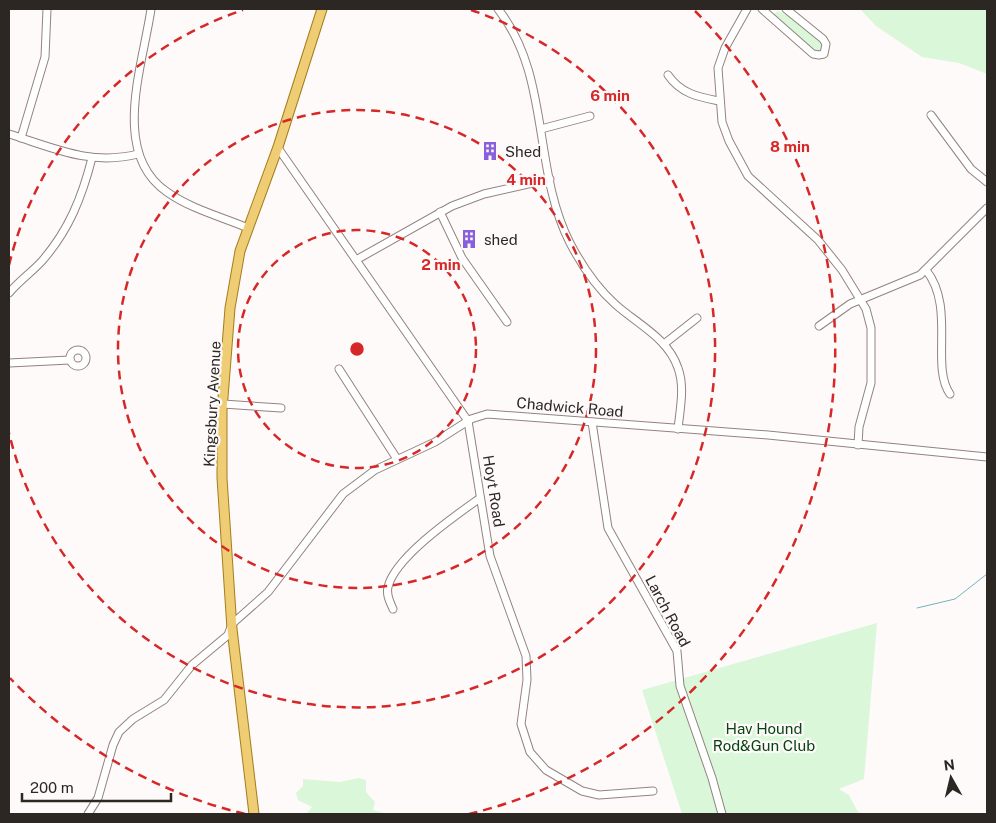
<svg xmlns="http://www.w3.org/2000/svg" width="996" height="823" font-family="'Public Sans',sans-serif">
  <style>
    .green { fill: #daf7da }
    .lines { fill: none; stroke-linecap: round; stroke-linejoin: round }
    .stream { stroke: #70b5bc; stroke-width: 1 }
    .minor-casing { stroke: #93837e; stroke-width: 9 }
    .major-casing { stroke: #a57d1c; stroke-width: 11 }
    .minor { stroke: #fff; stroke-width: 7 }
    .major { stroke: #efcd74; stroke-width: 9 }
    .ring { fill: none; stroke: #d62828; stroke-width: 2.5; stroke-dasharray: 9 6 }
    .labels { text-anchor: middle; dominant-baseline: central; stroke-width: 4.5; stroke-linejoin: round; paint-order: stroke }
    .poi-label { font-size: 15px; fill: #2d2724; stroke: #fefaf9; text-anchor: start }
    .street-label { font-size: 15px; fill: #2d2724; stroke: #fefaf9 }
    .park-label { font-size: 15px; fill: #064411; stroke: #fefaf9 }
    .centre { fill: #d62828; stroke: #fefaf9; stroke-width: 2.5 }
    .ring-label { font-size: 15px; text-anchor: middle; font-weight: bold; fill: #d62828; stroke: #fefaf9; stroke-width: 4.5; stroke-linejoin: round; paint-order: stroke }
  </style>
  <rect width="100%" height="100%" fill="#fefaf9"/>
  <g class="green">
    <path d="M860,9h127v65l-28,-11 -37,-6 -46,-31z"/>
    <path d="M778,11l14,7 30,25 -1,8 -8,-1 -38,-33 -1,-3z"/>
    <path d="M877,623l-13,156 -25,10 10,6 9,17 7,2h-183l-40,-124z"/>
    <path d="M359,778l7,2v12l9,10 -2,8 15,4h-82l6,-7 -14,-7 -2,-7 7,-7v-7l37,3z"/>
  </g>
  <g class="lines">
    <path class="stream" d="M917,608l38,-9 32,-25"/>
    <g class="minor-casing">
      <g id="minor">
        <path d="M151,9c-8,56 -41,144 16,183 24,17 55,25 81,36"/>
        <path d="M498,9c53,67 34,160 72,234 12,23 26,44 45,61 22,20 53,34 63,64 7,19 2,41 0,61"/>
        <path d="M747,9l-22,39 -7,20 4,54 7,19 19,35 70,64 24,30 24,39 5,19v55l-12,44 -1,18"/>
        <path d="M762,9l51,45 6,1 5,-1 2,-10 -3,-5 -37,-30"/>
        <path d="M668,75c13,19 31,22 51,26"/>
        <path d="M931,115l40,54 16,13"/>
        <path d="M541,129l49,-13"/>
        <path d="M9,134c45,14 81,32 129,20"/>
        <path d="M21,138l24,-81 2,-48"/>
        <path d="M278,148l190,273 22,135 36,100 1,24 -6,44 9,28 16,18 36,21 17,4 54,-4"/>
        <path d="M440,212l22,46 45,64"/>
        <path d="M356,260l96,-54 32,-12 66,-15"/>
        <path d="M926,270c30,37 4,96 24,124"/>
        <path d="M9,293c10,-12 23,-21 33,-32 27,-31 40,-64 50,-103"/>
        <path d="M819,326l31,-22 70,-29 67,-67"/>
        <path d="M664,344l33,-26"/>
        <circle cx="78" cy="358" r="8"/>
        <path d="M9,363l61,-3"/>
        <path d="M339,369l58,90"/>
        <path d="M223,404l58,4"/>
        <path d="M592,422l16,106 69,123 3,35 32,92 10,36"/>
        <path d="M393,609c-3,-7 -7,-14 -5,-22 7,-30 67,-71 92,-89"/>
        <path d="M88,814l10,-16 15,-53 6,-13 14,-13 31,-19 28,-35 36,-30 4,-11 36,-32 75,-98 32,-24 60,-28 36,-23 16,-5 281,21 219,22"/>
      </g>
    </g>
    <g class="major-casing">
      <path id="major" d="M254,814l-22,-185 -10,-151v-68l8,-102 10,-57 38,-104 44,-138"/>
    </g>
    <use href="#minor" class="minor"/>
    <use href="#major" class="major"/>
  </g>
  <g class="ring">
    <circle cx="357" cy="349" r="119"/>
    <circle cx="357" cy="349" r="239"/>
    <path d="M9 265A358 358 0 0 1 243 10M471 10A358 358 0 1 1 9 433"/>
    <path d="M245 814A478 478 0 0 1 10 678M695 11A478 478 0 0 1 469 814"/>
  </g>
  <defs>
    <g id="building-bare" transform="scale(1.5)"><path d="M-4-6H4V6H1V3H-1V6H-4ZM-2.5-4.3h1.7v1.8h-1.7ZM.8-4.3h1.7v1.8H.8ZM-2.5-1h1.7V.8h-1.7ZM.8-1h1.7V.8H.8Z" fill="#8960db" stroke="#fefaf9" stroke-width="2.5" paint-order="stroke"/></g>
  </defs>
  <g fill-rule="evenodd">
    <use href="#building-bare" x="490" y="151"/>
    <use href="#building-bare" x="469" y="239"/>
  </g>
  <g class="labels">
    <g class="poi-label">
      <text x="505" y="151">Shed</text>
      <text x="484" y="239">shed</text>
    </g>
    <g class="street-label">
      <text transform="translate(212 404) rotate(-87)">Kingsbury Avenue</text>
      <text transform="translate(570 407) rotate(5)">Chadwick Road</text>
      <text transform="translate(494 491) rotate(81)">Hoyt Road</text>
      <text transform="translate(668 611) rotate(62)">Larch Road</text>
    </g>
    <g class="park-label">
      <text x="764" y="728">Hav Hound<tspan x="764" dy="17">Rod&amp;Gun Club</tspan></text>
    </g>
  </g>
  <circle cx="357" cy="349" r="8" class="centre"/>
  <g class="ring-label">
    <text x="610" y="101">6 min</text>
    <text x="790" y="152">8 min</text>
    <text x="526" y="185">4 min</text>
    <text x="441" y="270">2 min</text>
  </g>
  <rect width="996" height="823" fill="none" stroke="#2d2724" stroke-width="20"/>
  <g transform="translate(951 778) rotate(352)" stroke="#fefaf9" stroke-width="4" paint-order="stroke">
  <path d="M0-4L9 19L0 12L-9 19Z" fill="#2d2724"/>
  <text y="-8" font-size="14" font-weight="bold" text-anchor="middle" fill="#2d2724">N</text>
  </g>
  <path d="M22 793v8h149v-8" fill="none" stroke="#2d2724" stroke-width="2.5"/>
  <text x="30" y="793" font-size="15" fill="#2d2724" stroke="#fefaf9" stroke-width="4" paint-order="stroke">200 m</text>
</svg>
